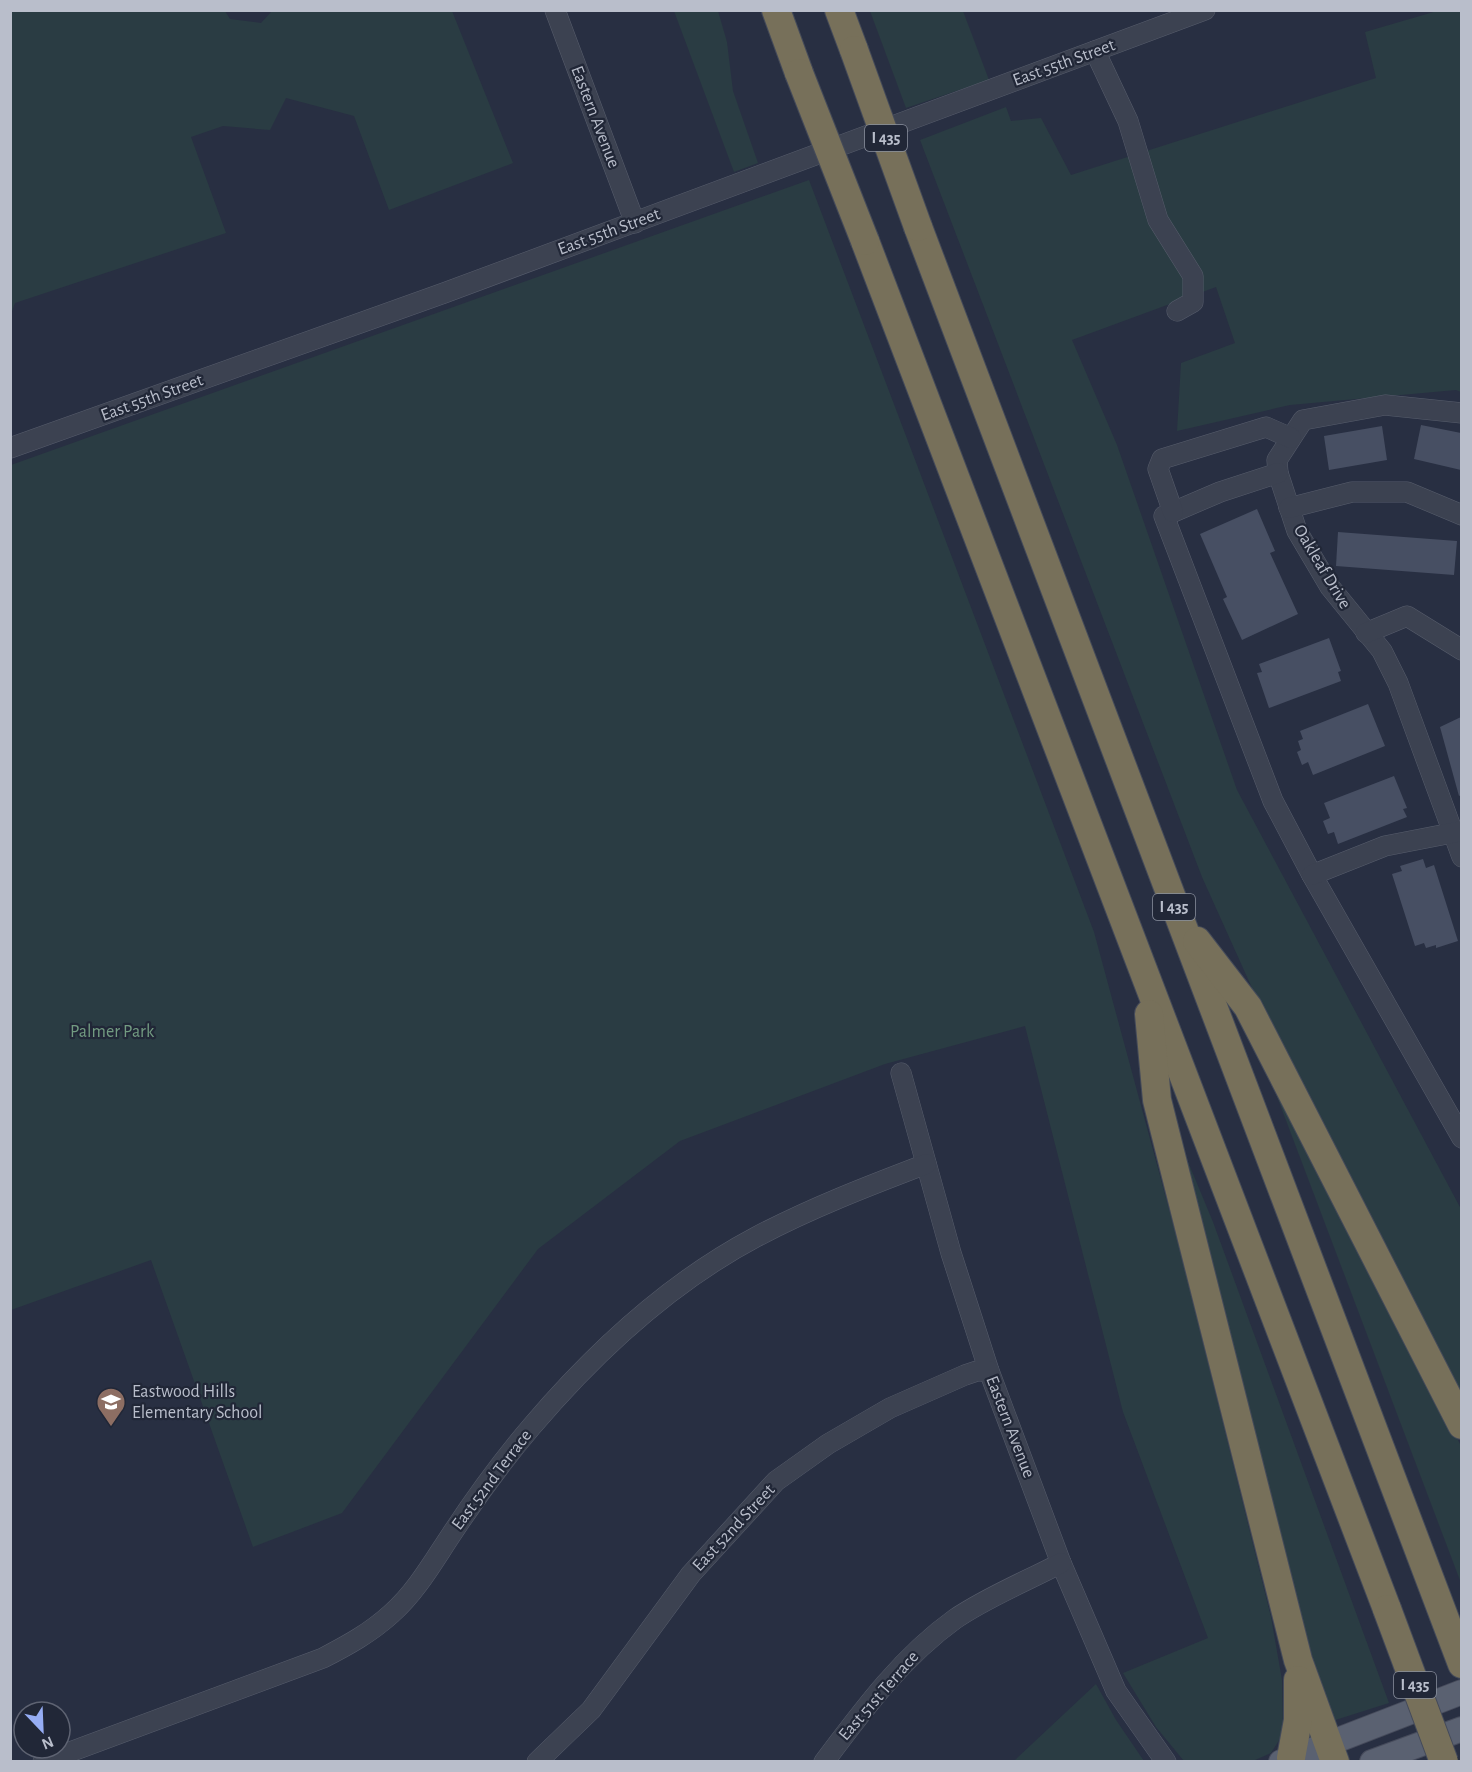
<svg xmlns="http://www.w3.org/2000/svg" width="1472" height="1772" font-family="'Alegreya Sans',sans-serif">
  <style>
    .green { fill: #2a3c43 }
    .building { fill: #474f63 }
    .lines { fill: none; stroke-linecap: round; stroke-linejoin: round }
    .minor-casing { stroke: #575d6c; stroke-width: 21 }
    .major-casing { stroke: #464b5b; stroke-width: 26 }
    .highway-casing { stroke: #444a59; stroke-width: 30 }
    .minor { stroke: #3c4251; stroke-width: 20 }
    .major { stroke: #5a6171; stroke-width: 24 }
    .highway { stroke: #77705a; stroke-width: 28 }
    .highway-bridge-casing { stroke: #444a59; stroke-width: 30; stroke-linecap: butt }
    .highway-bridge { stroke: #77705a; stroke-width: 28 }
    .labels { text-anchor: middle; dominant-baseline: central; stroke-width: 4.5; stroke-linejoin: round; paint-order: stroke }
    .shield { fill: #212737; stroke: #8b919f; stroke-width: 1.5 }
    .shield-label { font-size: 16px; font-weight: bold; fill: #b9becb }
    .street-label { font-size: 18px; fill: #b9becb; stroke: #212737 }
    .park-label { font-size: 18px; fill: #729b81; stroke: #212737 }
    .poi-label { font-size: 18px; fill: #b9becb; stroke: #212737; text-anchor: start }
  </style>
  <rect width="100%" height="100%" fill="#282f42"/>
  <g class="green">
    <path d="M11,10l214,1 5,8 31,4 11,-12h180l61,152 -124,47 -35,-94 -68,-18 -16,32 -47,-4 -32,11 35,96 -211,70 -4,11z"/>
    <path d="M674,11h44l9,31 6,49 25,72 -24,9z"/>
    <path d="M870,11h93l26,69 -83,28z"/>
    <path d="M1437,11h24v381l-5,-2 -166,15 -113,26 4,-68 54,-20 -19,-56 -144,53 45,105 120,345 224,419v195l-204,-405 -55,-122 -282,-737 86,-33 5,14 30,-3 30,57 305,-97 -11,-46z"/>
    <path d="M809,180l285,752 85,314 92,371 11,63 1,54 -12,19 -18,8h-69l-28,-34 -33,-54 85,-35 -85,-226 -98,-386 -140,38 -205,77 -142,108 -196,264 -89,34 -102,-287 -140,50v-845z"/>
    <path d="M1273,1086l76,140 112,220v137z"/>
    <path d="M1179,1140l34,82 176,481 -60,19z"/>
    <path d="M1096,1684l20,36 28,41h-130z"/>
  </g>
  <g class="building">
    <path d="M1421,425l40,8v37l-47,-11z"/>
    <path d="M1382,426l5,34 -58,10 -5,-34z"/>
    <path d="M1257,509l18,42 -5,2 28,61 -56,26 -19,-41 4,-2 -27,-63z"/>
    <path d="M1338,532l119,9 -3,34 -118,-9z"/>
    <path d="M1329,638l12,33 -3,1 3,9 -72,27 -12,-35 5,-1 -3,-8z"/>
    <path d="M1368,704l17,42 -72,29 -5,-13 -6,3 -5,-13 4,-2 -3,-9 5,-2 -3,-8z"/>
    <path d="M1461,717v78l-2,1 -19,-69z"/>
    <path d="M1394,776l13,32 -4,1 4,8 -69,27 -4,-12 -6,2 -5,-13 7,-3 -6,-15z"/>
    <path d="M1423,859l3,9 8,-3 24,76 -22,7v-3l-10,3 -2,-5 -9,3 -23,-72 10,-3 -2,-5z"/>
  </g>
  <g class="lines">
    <g class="minor-casing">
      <g id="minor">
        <path d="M555,10l80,213"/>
        <path d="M1095,51l33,70 30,99 35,56v26l-16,9"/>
        <path d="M1462,413l-77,-8 -82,15 -26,40 1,13 19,58 33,56 52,64 16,32 64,174"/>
        <path d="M10,448l434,-155 761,-283"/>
        <path d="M1278,473l-58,19 -56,24 109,285 39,74 150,263"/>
        <path d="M1289,508l63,-16h55l55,23"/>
        <path d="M1173,512l-15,-43 4,-10 104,-32 25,11"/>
        <path d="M1366,633l41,-17 55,34"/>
        <path d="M1312,875l73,-29 77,-15"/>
        <path d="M901,1073l50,180 38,118 72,192 55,128 50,71"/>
        <path d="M43,1762l280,-104c25,-13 47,-25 68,-44 25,-22 42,-52 60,-79 25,-38 52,-75 81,-109 63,-74 137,-143 224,-189 55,-29 112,-51 170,-73"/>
        <path d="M537,1762l54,-52 100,-136 85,-93 52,-37 62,-36 75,-33 12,-4h12"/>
        <path d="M824,1762c39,-52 78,-105 131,-143 32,-22 72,-38 106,-56"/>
      </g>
    </g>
    <g class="major-casing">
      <g id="major">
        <path d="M1281,1762l181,-70"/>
        <path d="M1372,1762l90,-33"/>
      </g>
    </g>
    <g class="highway-casing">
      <g id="highway">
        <path d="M776,10l23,63"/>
        <path d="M839,10l15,40"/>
        <path d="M918,227l544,1437"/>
        <path d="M865,241l522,1368"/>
        <path d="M1197,941l51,66 214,418"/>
        <path d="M1149,1014l8,86 141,560 37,102"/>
        <path d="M1291,1758l7,-38v-40"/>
      </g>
    </g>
    <use href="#minor" class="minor"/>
    <use href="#major" class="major"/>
    <use href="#highway" class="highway"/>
    <g class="highway-bridge-casing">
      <g id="highway-bridge">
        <path d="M854,50l64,177"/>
        <path d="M799,73l66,168"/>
        <path d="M1387,1609l57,153"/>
      </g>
    </g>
    <use href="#highway-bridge" class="highway-bridge"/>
  </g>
  <defs>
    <g id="school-pin" transform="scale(1.5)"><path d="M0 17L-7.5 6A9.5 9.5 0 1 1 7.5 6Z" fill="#8d6e63" stroke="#212737"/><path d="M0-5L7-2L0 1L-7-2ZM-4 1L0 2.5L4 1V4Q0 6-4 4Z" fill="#fff"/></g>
  </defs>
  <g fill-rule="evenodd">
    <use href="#school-pin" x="111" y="1402"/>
  </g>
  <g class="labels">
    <g class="shield">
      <rect x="865" y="125" width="42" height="26" rx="4.5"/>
      <rect x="1153" y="894" width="42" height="26" rx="4.5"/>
      <rect x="1394" y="1672" width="42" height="26" rx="4.5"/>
    </g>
    <g class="shield-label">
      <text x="886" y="138">I 435</text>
      <text x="1174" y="907">I 435</text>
      <text x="1415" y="1685">I 435</text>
    </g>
    <g class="street-label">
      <text transform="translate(1064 63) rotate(-20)">East 55th Street</text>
      <text transform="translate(595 117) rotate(69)">Eastern Avenue</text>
      <text transform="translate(609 232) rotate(-20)">East 55th Street</text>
      <text transform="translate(152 398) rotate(-20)">East 55th Street</text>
      <text transform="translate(1322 567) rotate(59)">Oakleaf Drive</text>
      <text transform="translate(1010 1427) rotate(69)">Eastern Avenue</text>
      <text transform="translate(492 1480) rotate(-53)">East 52nd Terrace</text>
      <text transform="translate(734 1528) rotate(-47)">East 52nd Street</text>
      <text transform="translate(879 1696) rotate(-49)">East 51st Terrace</text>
    </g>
    <g class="park-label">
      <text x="112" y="1032">Palmer Park</text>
    </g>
    <g class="poi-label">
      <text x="132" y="1392">Eastwood Hills<tspan x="132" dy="21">Elementary School</tspan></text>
    </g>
  </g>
  <rect width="1472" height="1772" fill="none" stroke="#b9becb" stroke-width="24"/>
  <g transform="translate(42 1730) rotate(157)"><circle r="28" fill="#212737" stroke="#5e6372" stroke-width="1.5"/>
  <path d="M0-4.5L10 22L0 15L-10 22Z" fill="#96adf4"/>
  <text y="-9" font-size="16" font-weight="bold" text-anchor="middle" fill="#b9becb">N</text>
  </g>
</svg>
